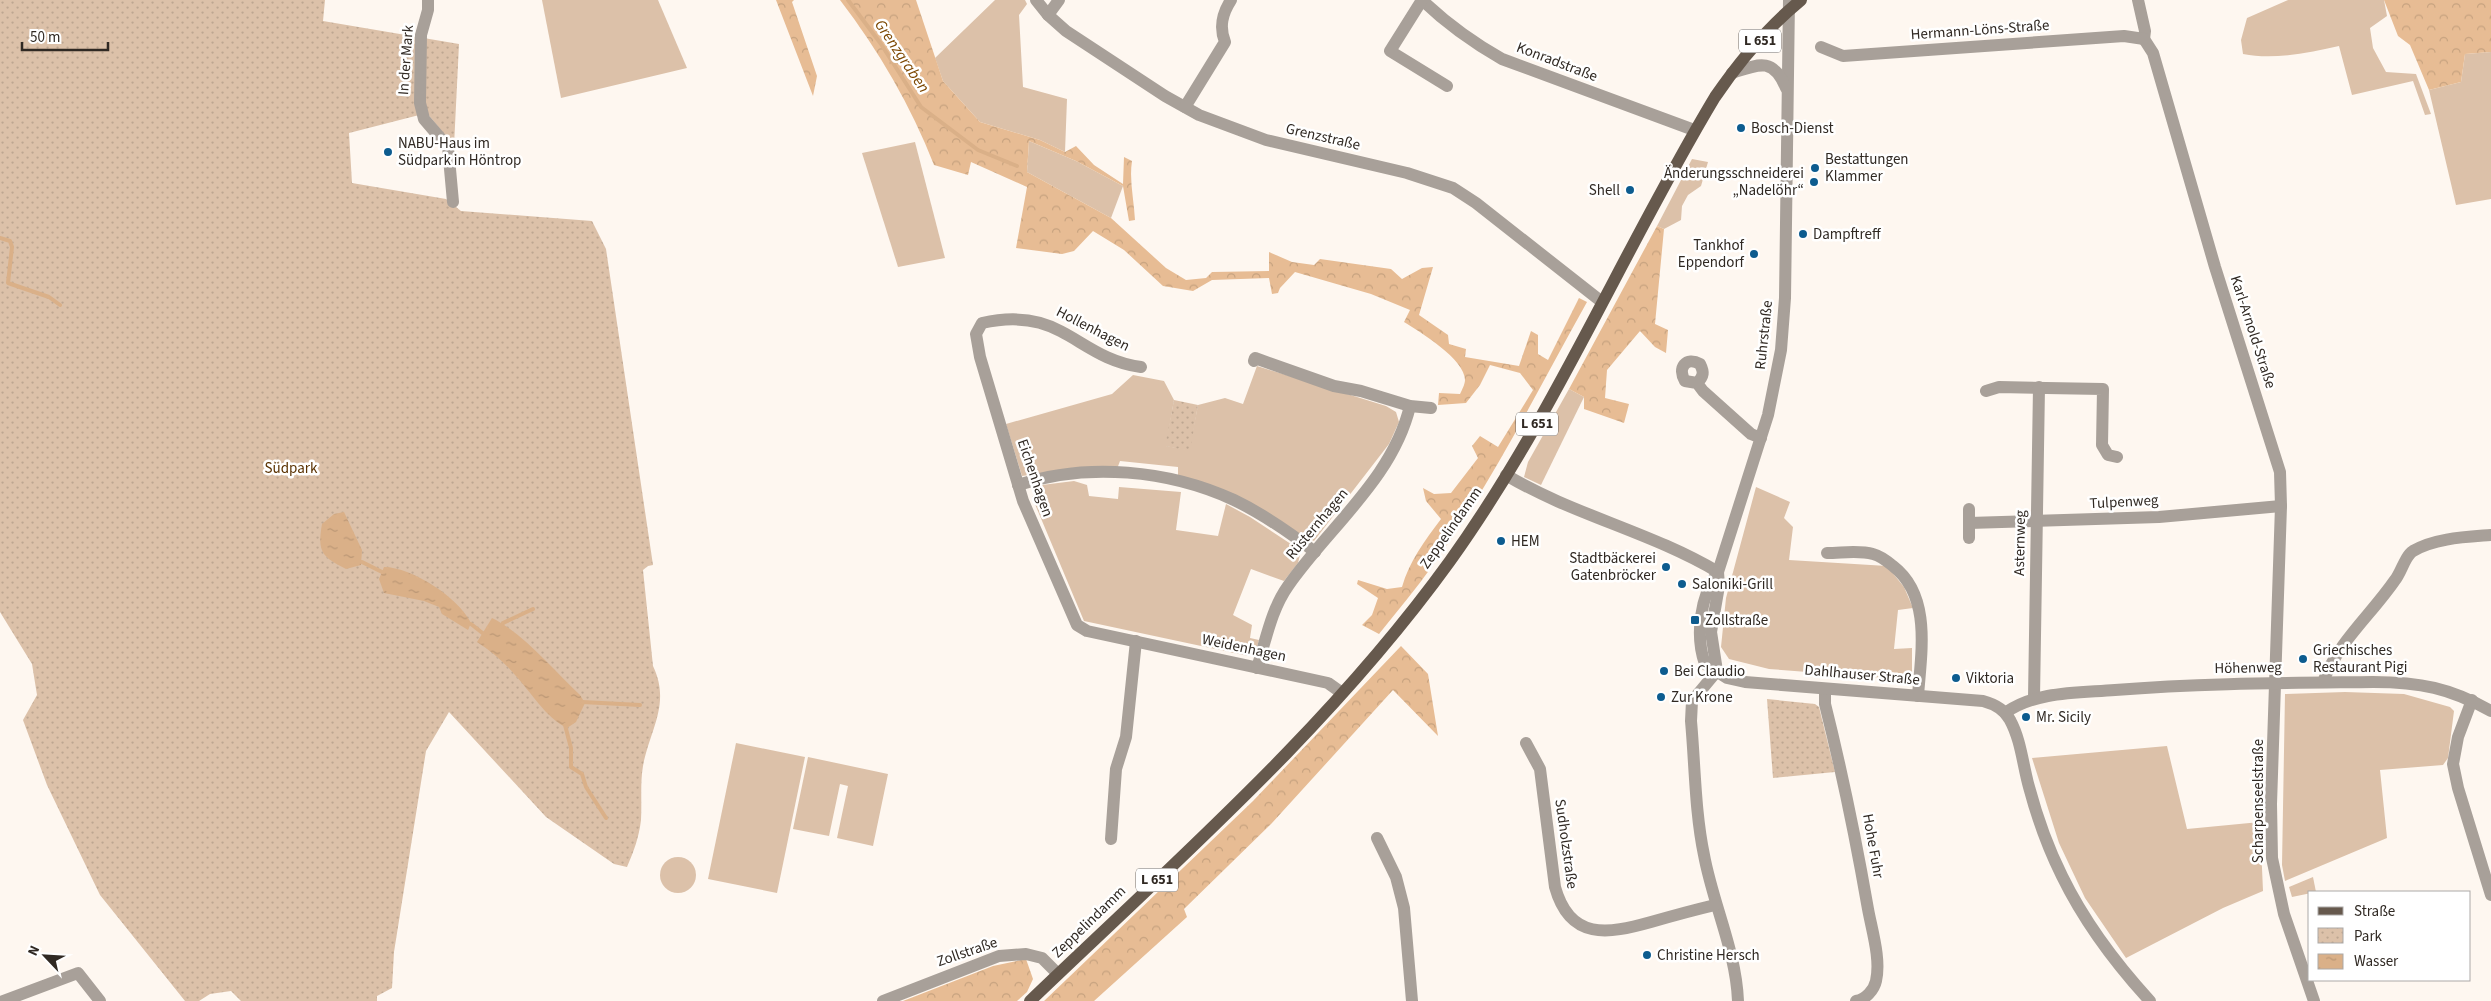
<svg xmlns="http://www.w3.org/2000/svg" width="2491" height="1001" font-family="'Source Sans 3',sans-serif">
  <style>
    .green { fill: #dcc1a9 }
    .forest { fill: url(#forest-crowns) }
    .park { fill: url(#park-dots) }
    .water { fill: url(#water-ripples) }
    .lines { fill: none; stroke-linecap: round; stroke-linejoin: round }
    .stream { stroke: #dab088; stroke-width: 4 }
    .minor { stroke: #a8a099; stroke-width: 12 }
    .tertiary { stroke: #a8a099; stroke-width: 12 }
    .primary { stroke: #66594d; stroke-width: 12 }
    .poi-dot { fill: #0d5c8f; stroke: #fff; stroke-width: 2 }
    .labels { text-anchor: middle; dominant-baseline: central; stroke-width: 5; stroke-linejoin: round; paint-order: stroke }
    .shield { fill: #fff; stroke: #6e6965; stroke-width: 1 }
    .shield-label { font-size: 14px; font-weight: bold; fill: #302923 }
    .street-label { font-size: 15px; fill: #302923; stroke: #fff }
    .poi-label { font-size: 15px; fill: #302923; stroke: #fff; text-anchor: start }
    .park-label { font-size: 15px; fill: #593100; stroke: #fff }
    .water-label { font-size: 16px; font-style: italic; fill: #7c4700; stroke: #fff }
  </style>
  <defs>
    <pattern id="forest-crowns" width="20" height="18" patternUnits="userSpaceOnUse" patternTransform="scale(1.25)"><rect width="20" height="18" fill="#e7bc94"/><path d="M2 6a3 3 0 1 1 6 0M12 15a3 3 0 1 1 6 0" fill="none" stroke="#c6a27f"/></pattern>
    <pattern id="park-dots" width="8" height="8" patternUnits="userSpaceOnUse" patternTransform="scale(1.25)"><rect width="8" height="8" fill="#dcc1a9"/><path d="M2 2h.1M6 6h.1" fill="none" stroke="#bda691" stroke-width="1.8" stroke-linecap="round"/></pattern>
    <pattern id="water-ripples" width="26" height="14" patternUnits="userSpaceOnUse" patternTransform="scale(1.25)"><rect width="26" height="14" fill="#dab088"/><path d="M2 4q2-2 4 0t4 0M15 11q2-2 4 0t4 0" fill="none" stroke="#bb9775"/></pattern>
  </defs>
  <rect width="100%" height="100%" fill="#fef7f0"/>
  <g class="green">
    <path d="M542,0h116l29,68 -126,30z"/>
    <path d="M995,0h30l2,4 -8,11 4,72 44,12 -2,53 -25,-12 -60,-18 -37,-41 -8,-23z"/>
    <path d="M2288,0h96l3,16 -17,12 3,20 13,24 30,2 15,40 -6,1 -12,-34 -61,14 -13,-49c-30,7 -66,14 -96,8l-2,-14 6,-22z"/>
    <path d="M2491,52v147l-35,6 -27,-115 32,-8 4,-28z"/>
    <path d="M1029,141l47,20 47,25 -12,32 -84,-46z"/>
    <path d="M915,142l30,116 -47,9 -36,-114z"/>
    <path d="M1692,159l16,3 -7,24 -13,9 -6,11 -1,14 -17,9 -7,-3z"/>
    <path d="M1257,366l129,40 10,6 3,10 -10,22 -75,97 -136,-65v-9l-58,-6 -3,8 -41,-1 -54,8 -16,-52 106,-30 21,-19 31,6 10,19 -8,46 23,4 9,-45 27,-7 18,6z"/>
    <path d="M1569,389l15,8 -43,88 -17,-8 4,-15z"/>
    <path d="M1074,481l13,4 2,11 29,3 1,-12 62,5 -5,38 42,6 8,-32 24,13 47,31 3,7 -2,8 -14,18 -33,-12 -18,46 19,10 -2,13 9,2 -4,14 -7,2 -164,-35 -52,-124 10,-12z"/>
    <path d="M1756,487l34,15 -6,16 9,9 -4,33 98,6 17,21 9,21 -15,2 -4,39 18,-1v32l-143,-11 -40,-10 -8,-12 5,-49z"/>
    <path d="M2345,692l59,2 46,13 4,4 -6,47 -5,7 -63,5 7,68 -102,43 -3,-16 3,-171z"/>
    <path d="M736,743l69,14 -28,136 -69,-14z"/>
    <path d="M2167,746l20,83 73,-7 3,69 -40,17 -97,50 -41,-60 -26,-55 -27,-85z"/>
    <path d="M808,757l80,17 -15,72 -36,-8 11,-52 -8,-2 -11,52 -36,-7z"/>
    <circle cx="678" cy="875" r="18"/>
    <path d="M2313,877l3,15 -24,5 -3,-10z"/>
  </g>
  <g class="forest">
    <path d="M776,0h18l-2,2 25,74 -4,20z"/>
    <path d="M840,0h76l27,81 37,41 60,18 25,12 11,-6 18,19 29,19 1,-27 8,4c-3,19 2,39 3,59l-6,1 -6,-35 -47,-25 -47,-20 -2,31 84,46 55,50 20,12 20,-2 6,-6 57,-1v-19l23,10 22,3 6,-6 71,10 11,10 20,-11 11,-1 -14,48 29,20 1,9 17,5 -1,8 54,9 12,-35 7,4v19l10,6 31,-62 8,4c-50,89 -95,181 -154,263 -17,24 -36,46 -54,69l-17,-9 10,-10 6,-17 -21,-14 1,-4 29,9 15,-2c7,-25 23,-47 39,-68l-15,-18 -3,-13 11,6 17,-1 27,-35 -6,-12 8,-10 18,11 35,-57 -13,-17 -30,-8 -10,20 -14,18 -28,2 1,-12 21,1c2,-4 5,-10 5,-14 0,-21 -45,-48 -61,-58l6,-12 -39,-16 -76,-22 -15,16 -2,5 -6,1 -3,-16 -57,2 -19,11 -30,-5 -39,-36 -31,-19 -19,20 -12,3 -46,-6 11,-61 -56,-25 -3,13 -34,-10c-23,-59 -55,-114 -94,-165z"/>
    <path d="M2384,0h107v52l-26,2 -4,28 -32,8 -19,-45 -12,-9z"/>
    <path d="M1657,226l7,3 -9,95 13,6 -2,23 -11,-6 -15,-16 -33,39 -2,28 24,6 -5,19 -40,-14v-12l-15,-8z"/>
    <path d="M1401,646l27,28 10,62 -45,-46 -121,133 -88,86 3,8 -93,84h-50l209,-200z"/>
    <path d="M1026,959l7,20 -6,13 -10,9h-114l90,-35z"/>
  </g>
  <g class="park">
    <path d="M0,0h325l-2,21 136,23 -5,102 -27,-33 -78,20 3,50 94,16 15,12 131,10 14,28 47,316 -5,1 -5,4 10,96c18,38 -3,63 -10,100 -3,17 -1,36 -2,54 -2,17 -7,31 -14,47l-13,-3 -68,-47 -97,-105 -23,39 -32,201 -2,36 -15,8v5h-136l-10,-10 -21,3 -11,7h-14l-85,-106 -53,-110 -24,-65 14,-25 -5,-31 -32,-52z"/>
    <path d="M1174,400l24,5 -8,46 -25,-5z"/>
    <path d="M1767,699l48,5 4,3 16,65 -62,6z"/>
  </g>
  <g class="water">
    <path d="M344,512l18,38 -1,15 -15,4c-24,-12 -29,-17 -24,-45l12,-10z"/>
    <path d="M384,567c28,0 75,31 87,56l-3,7 -26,-16 -3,-7 -15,-6 -40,-8 -5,-14z"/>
    <path d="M492,618c31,15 62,53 88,77l5,8 -9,19 -9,6c-22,-11 -36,-36 -52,-53 -11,-13 -24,-24 -38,-33z"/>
  </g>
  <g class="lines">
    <g class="stream">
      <path d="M848,0l33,44 40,63 57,43 39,16"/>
      <path d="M0,238l10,3 2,6 -4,36 41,14 11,8"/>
      <path d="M362,562l20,10"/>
      <path d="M471,624l14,11"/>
      <path d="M502,627l1,-4 30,-14"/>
      <path d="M582,702l58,3"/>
      <path d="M565,725l6,23v19l11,7 4,13 20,31"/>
    </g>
    <g class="minor">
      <path d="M428,0v10l-7,25 -1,68 4,16 24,28 5,55"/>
      <path d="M1036,0l12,15 18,16 99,65 34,19 67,25 141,33 46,15 23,15 126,99"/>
      <path d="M1422,0c25,24 50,42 80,59l192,71"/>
      <path d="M1422,0l-32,51 57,35"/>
      <path d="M2138,0l7,31 -1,8"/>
      <path d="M1048,15l11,-15"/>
      <path d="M2144,39l9,14 62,214 65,205 1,34 -10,298 1,54 12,56 30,87"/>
      <path d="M1821,47l22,9 281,-20 20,3"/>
      <path d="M1185,107l40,-65c-6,-15 -3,-28 6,-42"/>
      <path d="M1254,361l1,-3 79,28 27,5 49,15 21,2"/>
      <path d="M1141,367c-65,-9 -78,-62 -159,-44l-6,11 4,23 43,144 54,124 10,6 241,52 14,10"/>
      <path d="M1697,383l-12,-2c-8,-13 1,-25 15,-17 4,8 4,12 -3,19l6,8 48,43 10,4"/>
      <path d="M1986,391l13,-4 104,2 -1,56 6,10 9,2"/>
      <path d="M1506,475c67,40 145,57 212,97"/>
      <path d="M1018,485c69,-23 151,-15 216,15 29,14 55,32 81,52"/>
      <path d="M1969,523l190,-6 122,-11"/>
      <path d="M1969,538v-29"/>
      <path d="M1827,553c15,0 32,-3 46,1 8,2 14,7 20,12 39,30 28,87 25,130"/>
      <path d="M1257,668c9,-28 14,-58 31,-82 41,-59 105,-108 122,-180"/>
      <path d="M1717,671l-25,30 -1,20c4,44 4,91 13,134 9,49 32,96 34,146"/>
      <path d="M2323,682c15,-40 48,-67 72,-102 6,-7 10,-24 18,-29 22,-13 53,-14 78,-16"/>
      <path d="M1825,689v15c17,68 31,136 43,205 4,22 13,50 8,72 -2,9 -10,18 -20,20"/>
      <path d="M2034,698l5,-311"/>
      <path d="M2472,700l-14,37 -5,27 5,24 33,107"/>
      <path d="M2005,713c31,-22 73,-20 110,-23 86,-7 172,-7 258,-8 47,0 77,6 118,29"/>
      <path d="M1526,743l14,26 15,118c15,54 53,47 96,35 21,-6 43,-12 64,-17"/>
      <path d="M1377,838l19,39 8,31 8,93"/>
      <path d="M1111,839l5,-70 10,-32 10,-96"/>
      <path d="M3,1001l75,-28 22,28"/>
      <path d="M883,1001l116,-45 27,-2 16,4 16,16"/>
    </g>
    <g class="tertiary">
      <path d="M1789,0l-4,298 -4,52 -13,65 -50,157c-18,24 -23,64 -13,92l22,14 18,4 238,19c11,3 22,9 27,19 11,20 13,46 19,67 8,30 19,61 33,89 22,45 54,88 88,125"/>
      <path d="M1732,73c27,-9 41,-16 54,15"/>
      <path d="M1717,671l-6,-39 8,-46 -1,-14"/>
    </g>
    <path class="primary" d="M1030,1001c146,-140 301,-275 420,-440 104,-145 173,-311 265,-464 24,-35 53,-70 86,-97"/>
  </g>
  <g class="poi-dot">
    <circle cx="1741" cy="128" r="5"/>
    <circle cx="388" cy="152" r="5"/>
    <circle cx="1815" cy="168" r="5"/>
    <circle cx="1814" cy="182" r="5"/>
    <circle cx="1630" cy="190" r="5"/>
    <circle cx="1803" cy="234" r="5"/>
    <circle cx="1754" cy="254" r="5"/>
    <circle cx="1501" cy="541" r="5"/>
    <circle cx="1666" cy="567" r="5"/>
    <circle cx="1682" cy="584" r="5"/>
    <rect x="1690" y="615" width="10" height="10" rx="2.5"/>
    <circle cx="2303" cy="659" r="5"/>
    <circle cx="1664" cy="671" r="5"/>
    <circle cx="1956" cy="678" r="5"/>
    <circle cx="1661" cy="697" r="5"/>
    <circle cx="2026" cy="717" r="5"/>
    <circle cx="1647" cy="955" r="5"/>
  </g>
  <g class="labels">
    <g class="shield">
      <rect x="1739" y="29.5" width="42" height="23" rx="4"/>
      <rect x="1516" y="412.5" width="42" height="23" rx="4"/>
      <rect x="1136" y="868.5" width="42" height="23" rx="4"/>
    </g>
    <g class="shield-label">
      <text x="1760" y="41">L 651</text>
      <text x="1537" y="424">L 651</text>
      <text x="1157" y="880">L 651</text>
    </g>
    <g class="street-label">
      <text transform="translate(1980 30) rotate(-4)">Hermann-Löns-Straße</text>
      <text transform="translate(406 60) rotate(-86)">In der Mark</text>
      <text transform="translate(1557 62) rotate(21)">Konradstraße</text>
      <text transform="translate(1323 137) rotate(13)">Grenzstraße</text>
      <text transform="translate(1093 329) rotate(27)">Hollenhagen</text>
      <text transform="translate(2253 332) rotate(72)">Karl-Arnold-Straße</text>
      <text transform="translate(1764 335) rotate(-84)">Ruhrstraße</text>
      <text transform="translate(1035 478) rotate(71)">Eichenhagen</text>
      <text transform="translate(2124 502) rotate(-3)">Tulpenweg</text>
      <text transform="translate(1317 524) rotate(-50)">Rüsternhagen</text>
      <text transform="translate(1451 528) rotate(-55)">Zeppelindamm</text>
      <text transform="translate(2020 543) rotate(-89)">Asternweg</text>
      <text transform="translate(1244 648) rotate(12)">Weidenhagen</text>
      <text transform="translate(2248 668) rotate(-1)">Höhenweg</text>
      <text transform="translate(1862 675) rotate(5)">Dahlhauser Straße</text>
      <text transform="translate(2258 801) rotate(-90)">Scharpenseelstraße</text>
      <text transform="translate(1566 844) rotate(82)">Sudholzstraße</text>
      <text transform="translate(1873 846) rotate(80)">Hohe Fuhr</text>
      <text transform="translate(1089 922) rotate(-44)">Zeppelindamm</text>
      <text transform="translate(967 952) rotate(-19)">Zollstraße</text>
    </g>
    <g class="poi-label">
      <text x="1751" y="128">Bosch-Dienst</text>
      <text x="398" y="143">NABU-Haus im<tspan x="398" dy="17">Südpark in Höntrop</tspan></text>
      <text x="1825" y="159">Bestattungen<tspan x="1825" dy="17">Klammer</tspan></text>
      <text x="1804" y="173" text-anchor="end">Änderungsschneiderei<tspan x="1804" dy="17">„Nadelöhr“</tspan></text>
      <text x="1620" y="190" text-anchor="end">Shell</text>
      <text x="1813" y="234">Dampftreff</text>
      <text x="1744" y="245" text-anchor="end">Tankhof<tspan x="1744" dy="17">Eppendorf</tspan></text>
      <text x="1511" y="541">HEM</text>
      <text x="1656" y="558" text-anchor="end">Stadtbäckerei<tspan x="1656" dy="17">Gatenbröcker</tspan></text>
      <text x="1692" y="584">Saloniki-Grill</text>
      <text x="1705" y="620">Zollstraße</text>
      <text x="2313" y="650">Griechisches<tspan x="2313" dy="17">Restaurant Pigi</tspan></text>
      <text x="1674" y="671">Bei Claudio</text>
      <text x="1966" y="678">Viktoria</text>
      <text x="1671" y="697">Zur Krone</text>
      <text x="2036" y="717">Mr. Sicily</text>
      <text x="1657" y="955">Christine Hersch</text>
    </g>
    <g class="park-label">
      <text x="291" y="468">Südpark</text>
    </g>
    <g class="water-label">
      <text transform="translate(902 56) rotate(56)">Grenzgraben</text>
    </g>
  </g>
  <rect x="2308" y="891" width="162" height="90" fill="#ffffff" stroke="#aca9a7"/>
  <rect x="2318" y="907" width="25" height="8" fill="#66594d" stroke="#aca9a7"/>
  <text x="2354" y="916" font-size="15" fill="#302923">Straße</text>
  <rect x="2318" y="928" width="25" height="15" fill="url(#park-dots)" stroke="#aca9a7"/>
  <text x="2354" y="941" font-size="15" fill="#302923">Park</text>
  <rect x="2318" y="954" width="25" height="15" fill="url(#water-ripples)" stroke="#aca9a7"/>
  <text x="2354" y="966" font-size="15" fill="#302923">Wasser</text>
  <g transform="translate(45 956) rotate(295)" stroke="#ffffff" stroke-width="4" paint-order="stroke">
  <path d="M0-4L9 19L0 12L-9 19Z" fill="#302923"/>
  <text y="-8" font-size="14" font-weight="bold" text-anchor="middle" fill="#302923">N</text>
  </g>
  <path d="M22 42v8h86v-8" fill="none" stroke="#302923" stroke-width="2.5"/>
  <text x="30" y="42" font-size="15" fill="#302923" stroke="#ffffff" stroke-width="4" paint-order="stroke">50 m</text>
</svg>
